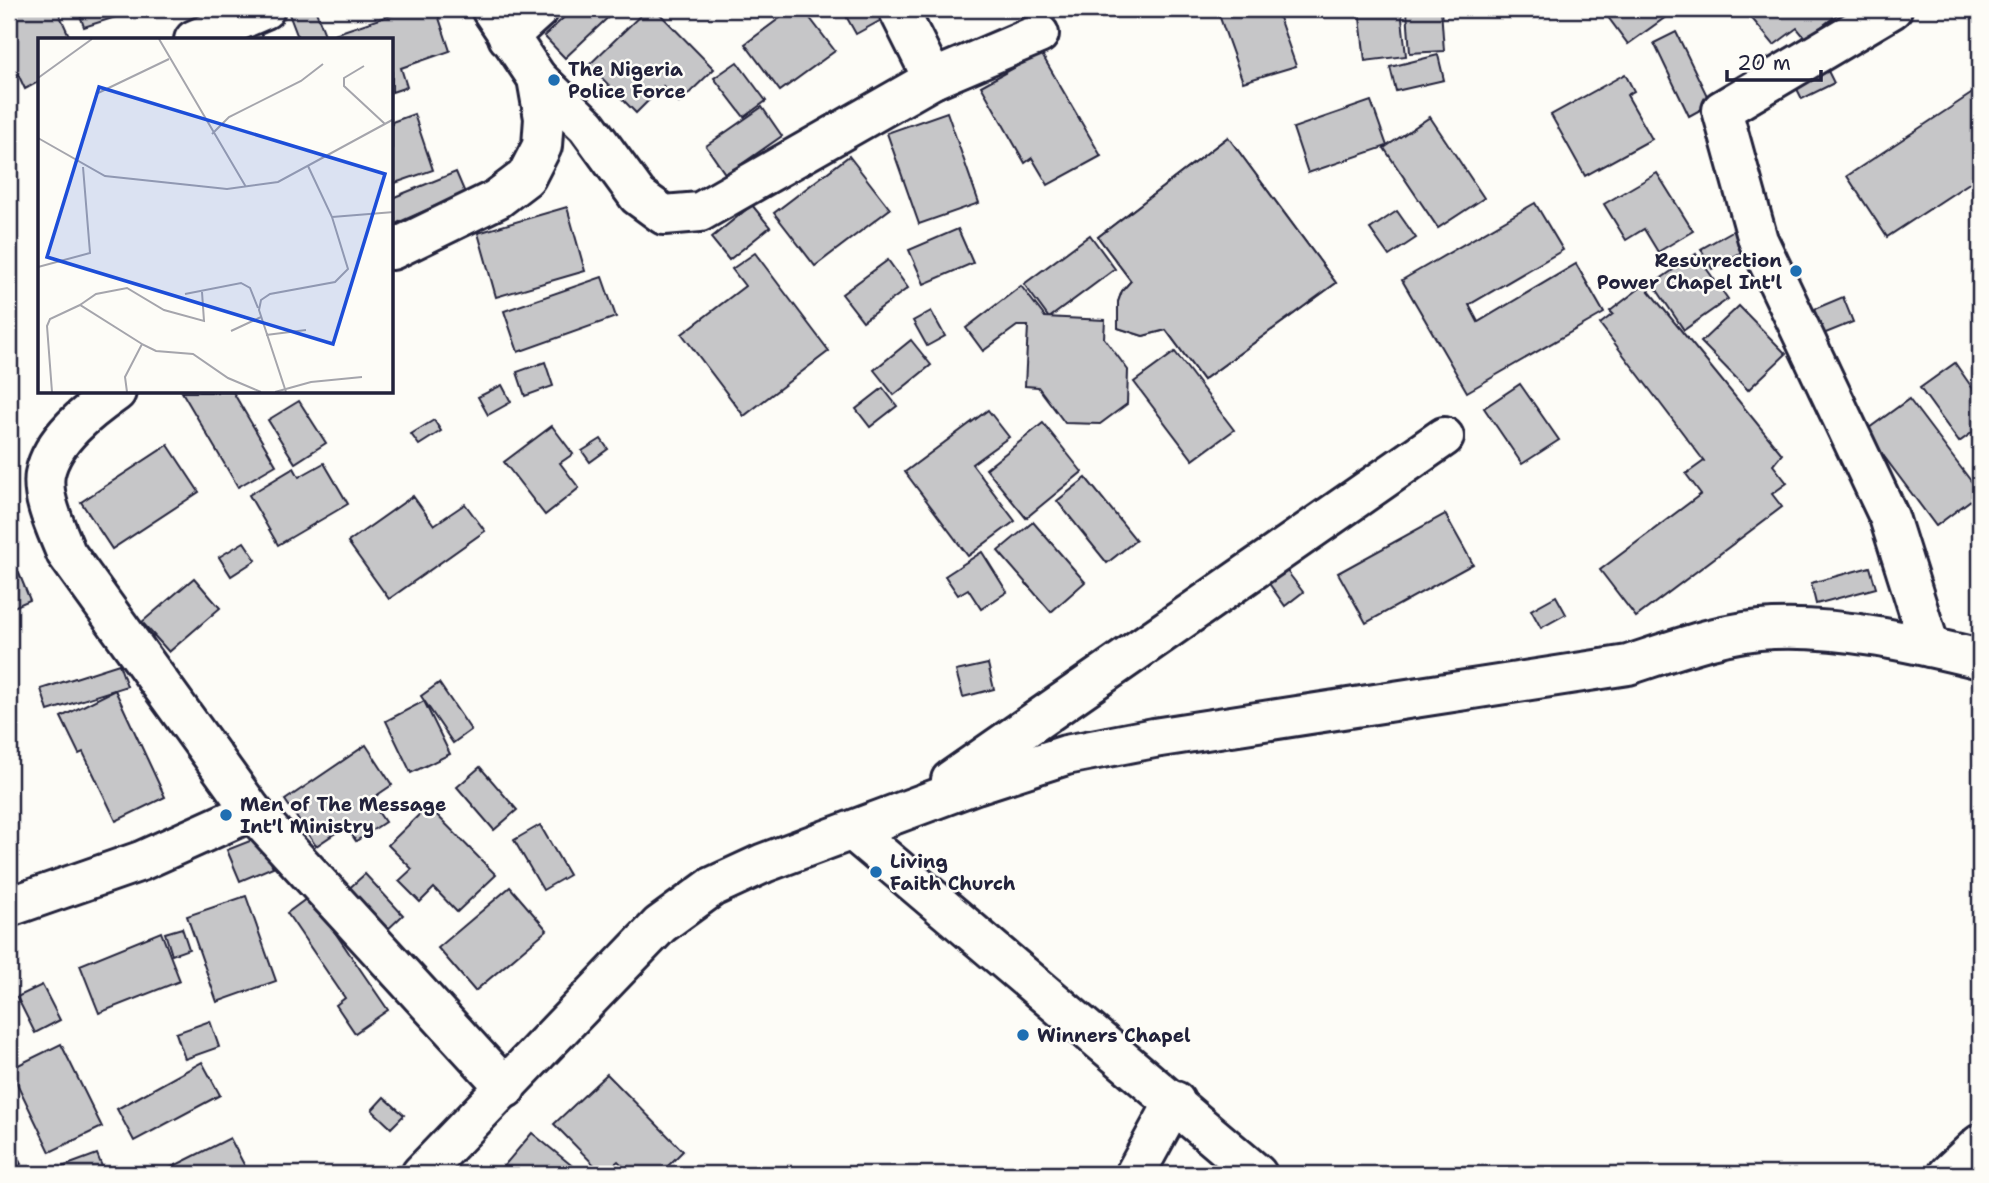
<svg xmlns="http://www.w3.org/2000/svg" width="1989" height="1183" font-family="'Shantell Sans',sans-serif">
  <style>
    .building { fill: #c6c6c8; stroke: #22223b; stroke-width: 2; fill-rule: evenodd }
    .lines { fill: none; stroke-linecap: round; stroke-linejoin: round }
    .minor-casing { stroke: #22223b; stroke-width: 44 }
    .minor { stroke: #fdfcf7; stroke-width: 38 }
    .poi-dot { fill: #1f6fb2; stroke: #fdfcf7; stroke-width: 2.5 }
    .labels { text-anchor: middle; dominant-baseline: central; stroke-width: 5; stroke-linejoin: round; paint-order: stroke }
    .poi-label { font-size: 19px; font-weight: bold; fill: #22223b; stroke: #fdfcf7; text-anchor: start }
    .inset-road { fill: none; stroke: #a5a5ac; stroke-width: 2 }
    .view { fill: #1d4ed8; fill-opacity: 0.15; stroke: #1d4ed8; stroke-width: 3.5 }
    .inset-edge { fill: none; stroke: #22223b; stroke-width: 3.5 }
  </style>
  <rect width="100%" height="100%" fill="#fdfcf7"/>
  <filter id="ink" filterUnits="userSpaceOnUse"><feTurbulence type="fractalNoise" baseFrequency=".0143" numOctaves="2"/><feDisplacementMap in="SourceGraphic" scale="14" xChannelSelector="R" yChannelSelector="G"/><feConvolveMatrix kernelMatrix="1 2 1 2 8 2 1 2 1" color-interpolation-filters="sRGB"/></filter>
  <g filter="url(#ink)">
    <g class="building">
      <path d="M9,9h48l14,31h-31v41l-15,8 -16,-34z"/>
      <path d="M78,9h63l-57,18z"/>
      <path d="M305,9h10l12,31h-28l-10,-26z"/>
      <path d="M409,9h27l14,42 -49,17 6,19 -15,5v-52h-55l-3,-6z"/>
      <path d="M573,9h44l-52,49 -21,-22z"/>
      <path d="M647,9h8l59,60 -35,34 -16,-17 -27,27 -47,-48z"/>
      <path d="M792,9h11l32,42 -55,40 -35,-47z"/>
      <path d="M842,9h36l5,10 -27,15z"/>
      <path d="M1226,9h50l20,57 -53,16 -25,-70z"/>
      <path d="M1359,9h42l5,47 -41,5z"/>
      <path d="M1441,9l3,42 -34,2 -3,-42z"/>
      <path d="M1602,9h75l-49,35z"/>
      <path d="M1744,9h100l-38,30 -9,-11 -23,17z"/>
      <path d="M1676,32l35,72 -22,12 -35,-73z"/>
      <path d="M261,33l3,7h-23z"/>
      <path d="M1041,53l60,103 -53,29 -16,-27 -7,5 -44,-77z"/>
      <path d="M1438,55l6,25 -48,11 -6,-24z"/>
      <path d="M737,62l29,39 -22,16 -30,-39z"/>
      <path d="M1826,67l8,16 -32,16 -8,-16z"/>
      <path d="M1625,74l9,17 -7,4 25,44 -67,37 -34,-61z"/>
      <path d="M1980,88v88l-93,61 -40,-61z"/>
      <path d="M1371,101l16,45 -79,27 -15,-45z"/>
      <path d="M762,107l20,29 -56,39 -20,-29z"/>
      <path d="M9,109l7,21 -7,2z"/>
      <path d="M947,112l32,91 -60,21 -32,-91z"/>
      <path d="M414,114l19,56 -41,14v-62z"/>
      <path d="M1430,117l54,81 -46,30 -54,-80z"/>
      <path d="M1228,137l108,146 -133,97 -37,-50 -23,6 -25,-8v-26l4,-11 9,-10 -33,-44zM1215,216l40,53 -75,55 -5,-6 2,-19 -4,-11 -9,-8 -20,-3 -4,-5z"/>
      <path d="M1228,137l108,146 -133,97 -37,-50 -23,6 -25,-8v-26l4,-11 9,-10 -33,-44z"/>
      <path d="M849,156l41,53 -75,57 -41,-53z"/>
      <path d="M456,172l9,21 -70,31 -3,-26z"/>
      <path d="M1657,173l36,58 -35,21 -14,-23 -18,11 -22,-36z"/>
      <path d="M1535,203l28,47 -94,55 9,17 98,-58 28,49 -137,79 -65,-112z"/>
      <path d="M752,205l18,22 -41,33 -18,-22z"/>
      <path d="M567,207l18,64 -89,26 -18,-64z"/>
      <path d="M1397,211l19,27 -27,18 -19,-27z"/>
      <path d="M958,229l15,34 -49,21 -15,-34z"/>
      <path d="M1736,229l11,20 -35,20 -11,-20z"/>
      <path d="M1090,235l25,34 -66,49 -25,-34z"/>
      <path d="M755,253l74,98 -85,65 -62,-82 63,-48 -13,-17z"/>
      <path d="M1696,254l32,45 -44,31 -31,-46z"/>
      <path d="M888,260l20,28 -45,33 -21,-27z"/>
      <path d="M602,277l14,40 -98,35 -14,-41z"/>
      <path d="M1644,285l138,169 -9,11 14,18 -15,11 10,13 -146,110 -36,-47 101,-76 -15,-20 18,-13 -104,-137 13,-10 -3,-3z"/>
      <path d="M1021,286l24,31 60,3 -1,18 24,32 -1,34 -27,20 -35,-1 -27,-36 -13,-1 3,-60h-11l-34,25 -17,-23z"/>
      <path d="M1843,297l10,25 -37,15 -11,-24z"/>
      <path d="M1739,306l47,48 -38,36 -47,-48z"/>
      <path d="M931,311l14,25 -18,10 -14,-25z"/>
      <path d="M911,340l20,25 -37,30 -20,-25z"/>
      <path d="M1175,352l59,78 -41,30 -59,-78z"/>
      <path d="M545,362l8,24 -28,10 -8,-24z"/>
      <path d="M1955,363l25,36v28l-21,15 -39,-54z"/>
      <path d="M1520,384l39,56 -37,24 -38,-56z"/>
      <path d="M502,385l9,17 -23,13 -10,-18z"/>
      <path d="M883,388l14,18 -27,21 -14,-18z"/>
      <path d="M182,392h51l43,73 -38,22z"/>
      <path d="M1909,399l71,94 -44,33 -71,-95z"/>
      <path d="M299,401l27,42 -31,20 -27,-43z"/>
      <path d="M988,410l21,27 -37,27 43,57 -47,35 -63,-84z"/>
      <path d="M434,420l7,11 -22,14 -8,-11z"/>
      <path d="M1043,423l39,49 -56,46 -40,-49z"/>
      <path d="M552,426l21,28 -13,9 19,25 -34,27 -41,-53z"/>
      <path d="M601,439l7,10 -18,13 -8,-11z"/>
      <path d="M168,445l31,47 -87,57 -31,-47z"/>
      <path d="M324,463l24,41 -70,41 -29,-50 45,-27 5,9z"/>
      <path d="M1086,478l50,62 -29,23 -50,-62z"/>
      <path d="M413,496l21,29 31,-21 20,27 -96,68 -41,-57z"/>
      <path d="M1445,514l28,50 -107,59 -28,-50z"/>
      <path d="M1033,522l52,60 -34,30 -53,-61z"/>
      <path d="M244,542l12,18 -25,16 -12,-19z"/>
      <path d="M9,549l21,51 -21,9z"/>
      <path d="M982,552l25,40 -26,17 -13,-20 -10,6 -13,-19z"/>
      <path d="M1280,562l23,30 -18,14 -22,-31z"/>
      <path d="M1870,567l6,21 -60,16 -5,-21z"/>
      <path d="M194,578l26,30 -51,44 -27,-30z"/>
      <path d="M1556,596l10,18 -25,14 -10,-18z"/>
      <path d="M119,664l8,22 -79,25 -7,-22z"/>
      <path d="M988,664l6,25 -31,8 -7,-26z"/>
      <path d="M439,683l32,47 -18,13 -32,-47z"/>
      <path d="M115,690l50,107 -49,24 -33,-69 -4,2 -18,-37z"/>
      <path d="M424,701l26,53 -39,19 -25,-52z"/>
      <path d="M366,745l26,40 -22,15 15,22 -29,19 -10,-15 -30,20 -31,-46z"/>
      <path d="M480,767l37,43 -23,20 -37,-43z"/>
      <path d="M428,806l68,69 -39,37 -23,-24 -14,14 -21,-21 13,-12 -24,-24z"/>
      <path d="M540,825l29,50 -26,15 -29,-50z"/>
      <path d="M260,837l13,30 -33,14 -13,-31z"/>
      <path d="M365,874l38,41 -19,18 -39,-41z"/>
      <path d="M510,887l37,43 -72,61 -37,-43z"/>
      <path d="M246,896l30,85 -59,21 -30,-86z"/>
      <path d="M310,896l78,114 -33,23 -19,-28 9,-7 -58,-85z"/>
      <path d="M182,928l7,21 -17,6 -7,-22z"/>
      <path d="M161,932l19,49 -81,32 -19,-48z"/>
      <path d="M42,985l18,35 -25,13 -18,-36z"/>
      <path d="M210,1021l9,26 -34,12 -9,-26z"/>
      <path d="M61,1044l41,83 -52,25 -40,-83z"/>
      <path d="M202,1062l18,33 -86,46 -17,-32z"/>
      <path d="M607,1074l76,77 -23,23h-29l-13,-13 -15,13 -49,-50z"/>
      <path d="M384,1097l20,18 -13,13 -19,-18z"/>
      <path d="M532,1133l49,40 -1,1h-83z"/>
      <path d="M230,1138l19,36h-91z"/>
      <path d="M9,1141l12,23 -12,6z"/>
      <path d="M97,1154l8,20h-62z"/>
    </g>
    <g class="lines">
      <g class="minor-casing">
        <g id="minor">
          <path d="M898,9l35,70"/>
          <path d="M1892,9l-170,101 36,130 131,277 41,130"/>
          <path d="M508,37l31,-28"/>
          <path d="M194,40l71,-31"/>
          <path d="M537,78l50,48 51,70 26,19 36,-3 233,-133 106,-45"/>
          <path d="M392,250l105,-51 29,-22 16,-31 2,-28 -7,-40 -46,-69"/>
          <path d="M116,392c-27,19 -64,47 -71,82 -4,25 12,56 21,79l186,258 254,277"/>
          <path d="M951,780l493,-343"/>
          <path d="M854,832l403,342"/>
          <path d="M9,907l132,-46 111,-50"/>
          <path d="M421,1174l239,-249 52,-38 52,-24 212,-79 90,-29 88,-17 474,-73c46,-15 96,-34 145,-36 69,-3 142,14 207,30"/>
          <path d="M1135,1174l40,-73"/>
          <path d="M1948,1174l32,-30"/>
        </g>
      </g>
      <use href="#minor" class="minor"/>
    </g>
  </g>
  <g class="poi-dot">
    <circle cx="554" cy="80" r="7"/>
    <circle cx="1796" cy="271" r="7"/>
    <circle cx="226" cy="815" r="7"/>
    <circle cx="876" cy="872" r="7"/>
    <circle cx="1023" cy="1035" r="7"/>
  </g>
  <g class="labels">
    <g class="poi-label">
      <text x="568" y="69">The Nigeria<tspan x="568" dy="22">Police Force</tspan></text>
      <text x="1782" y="260" text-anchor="end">Resurrection<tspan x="1782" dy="22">Power Chapel Int'l</tspan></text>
      <text x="240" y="804">Men of The Message<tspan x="240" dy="22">Int'l Ministry</tspan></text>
      <text x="890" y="861">Living<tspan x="890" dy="22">Faith Church</tspan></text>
      <text x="1037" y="1035">Winners Chapel</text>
    </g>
  </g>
  <g transform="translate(38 38)">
    <rect width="355" height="355" fill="#fdfcf7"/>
    <path class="inset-road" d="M121,1l87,148M326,28l-20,12v8l41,38M0,40l54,-39M58,56l73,-35M174,96l17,-17 72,-36 22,-17M0,100l67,38 122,13 51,-7 116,-63M294,179l62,-5M0,229l52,-14 -7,-86M147,256l56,-11 9,5 8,20M42,267l16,-11 31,-6 37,22 40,11 -2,-29M193,293l30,-14M228,297l40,-5M14,354l-5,-66 3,-7 30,-14 62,39M89,354l-2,-15 17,-33 14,7 37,3 35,24 33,14M237,354l36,-10 51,-5M248,354l-27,-82 2,-10 9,-6 65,-12 13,-13 -16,-52 -24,-51"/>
    <path class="view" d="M61,49l286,87 -52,170 -286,-87z"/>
    <rect width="355" height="355" class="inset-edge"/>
  </g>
  <rect width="1989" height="1183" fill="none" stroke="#fdfcf7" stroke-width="35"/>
  <rect x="18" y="18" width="1954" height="1148" fill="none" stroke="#22223b" stroke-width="2.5" filter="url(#ink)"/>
  <path d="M1727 70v10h94v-10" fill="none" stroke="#22223b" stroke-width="3.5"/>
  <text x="1737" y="70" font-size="21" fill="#22223b" stroke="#fdfcf7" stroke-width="5" paint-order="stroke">20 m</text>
</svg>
